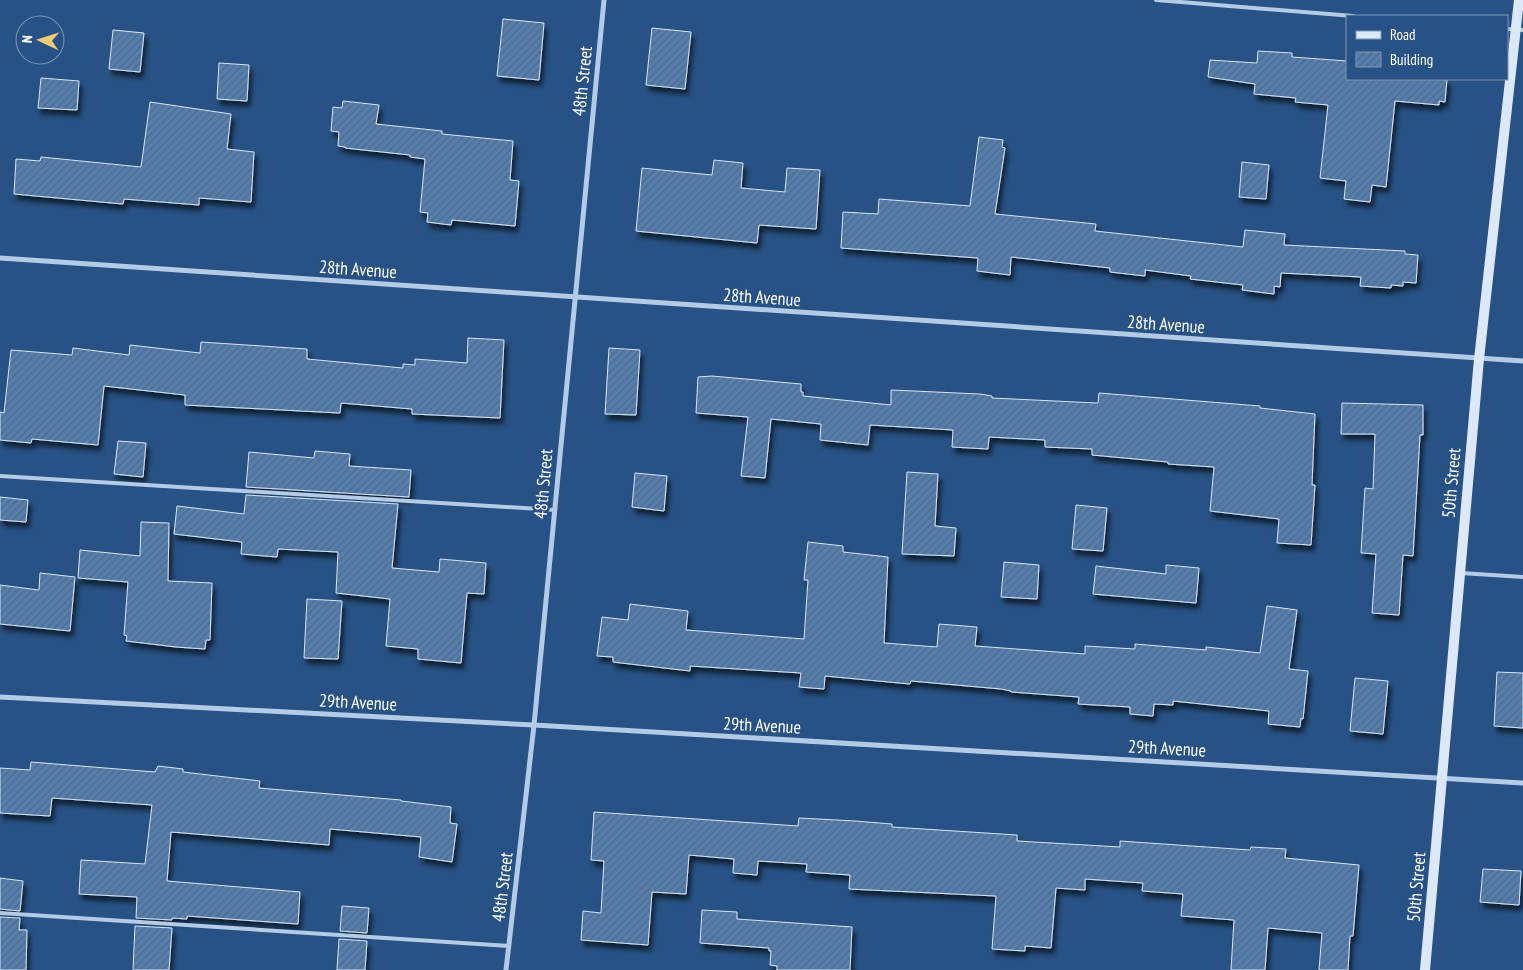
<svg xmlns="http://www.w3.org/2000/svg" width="1523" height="970" font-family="'PT Sans Narrow',sans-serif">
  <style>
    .building { fill: url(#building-hatch); stroke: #d6e5f6; filter: url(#shadow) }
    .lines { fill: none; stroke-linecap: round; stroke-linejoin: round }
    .lane { stroke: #b3cbe7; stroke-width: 4 }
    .street { stroke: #b3cbe7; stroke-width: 5 }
    .secondary { stroke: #dce8f7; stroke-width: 10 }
    .labels { text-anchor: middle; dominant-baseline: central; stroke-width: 5; stroke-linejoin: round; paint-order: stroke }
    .street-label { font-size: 18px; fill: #fff; stroke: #285285 }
  </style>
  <defs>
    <pattern id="building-hatch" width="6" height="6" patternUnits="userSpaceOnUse" patternTransform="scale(1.25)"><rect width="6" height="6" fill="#557eae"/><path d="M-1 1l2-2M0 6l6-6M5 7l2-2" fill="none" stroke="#516882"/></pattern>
    <filter id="shadow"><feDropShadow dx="3" dy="5.5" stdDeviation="2.5" flood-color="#0009"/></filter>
  </defs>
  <rect width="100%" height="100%" fill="#285285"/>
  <g class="building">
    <path d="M503,19l41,4 -5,57 -42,-4z"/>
    <path d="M652,28l39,4 -6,57 -39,-4z"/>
    <path d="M113,30l31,3 -4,39 -31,-3z"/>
    <path d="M1258,51l34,2v4l55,4v18h100l-2,23 -6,-1v4l-44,-4 -9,86 -14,-2 -2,17 -26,-3 2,-18 -26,-3 8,-73 -33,-3 1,-4 -42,-4 1,-10 -47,-7 2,-17 47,3z"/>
    <path d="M219,63l30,2 -2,36 -30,-2z"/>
    <path d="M41,78l38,3 -2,29 -39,-2z"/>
    <path d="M343,101l36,4 -3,19 66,7v3l71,7 -3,39 9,1 -4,45 -63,-6 -1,5 -24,-3 1,-9 -8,-1 5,-53 -15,-2v-2l-65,-7v-1l-7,-1 1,-14 -8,-1 2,-24 9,1z"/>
    <path d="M150,102l81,12 -4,35 27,3 -3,50 -52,-4v7l-75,-6 -1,5 -109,-10 2,-35 24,2 1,-4 100,10z"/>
    <path d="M979,137l24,3 -1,7 3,1 -10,66 101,10 -1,7 148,16 2,-17 40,4 -1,11 121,6v3l13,1 -2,28 -13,-1v4l-12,-1v3l-31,-2 1,-9 -80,-4 -1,14 -6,-1v8l-32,-4 1,-5 -53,-6 1,-3 -46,-6v6l-35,-4v-4l-99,-11 -1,18 -33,-4 1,-13 -137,-10 2,-36 35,2 1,-15 91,7z"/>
    <path d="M714,160l29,3 -2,25 44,4 2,-24 33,2 -4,59 -57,-4 -2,18 -121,-12 6,-63 70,7z"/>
    <path d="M1242,162l27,3 -3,34 -27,-2z"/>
    <path d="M468,338l36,2 -4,78 -88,-4v-5l-71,-6 -1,10 -155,-8v-10l-81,-9 -6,59 -66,-6 -1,4 -31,-3v-28l4,1 7,-63 61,5 1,-7 56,7 1,-10 70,8 1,-11 106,7v10l96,9v-4l12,1v-6l52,4z"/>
    <path d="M609,348l31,2 -4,65 -31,-1z"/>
    <path d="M712,376l89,8v8h2v4l88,9v-15l89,4 12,2v2l105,5h1l1,-10 161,13v2l55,6 -3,71h3l-4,60 -34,-2 2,-24 -69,-8 4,-44 -46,-3v-2l-76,-7v-6l-47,-2v-7l-56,-3 -1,12 -36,-2 1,-17 -83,-5 -2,20 -48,-5 1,-16 -50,-5 -6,59 -24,-2 7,-59 -52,-4 2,-36z"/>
    <path d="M1342,403l81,2v30h-3l-7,121 -10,-1 -4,60 -27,-2 4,-59 -15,-1 4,-65 8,1 2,-55h-34z"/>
    <path d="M118,441l28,2 -3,34 -29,-3z"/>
    <path d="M315,451l35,3 -1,12 62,4 -2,27 -163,-10 3,-35 65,6z"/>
    <path d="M907,472l31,2 -3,52 21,2 -2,28 -52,-2z"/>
    <path d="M635,473l32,3 -3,35 -32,-4z"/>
    <path d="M246,495l152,9 -6,64 47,4 1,-13 46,4 -2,31 -17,-1 -6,70 -43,-4v-10l-32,-3 4,-47 -54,-6 2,-41 -60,-3 -1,8 -36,-3 1,-12 -68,-8 3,-28 67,8z"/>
    <path d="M0,497l28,3 -2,22 -26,-2z"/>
    <path d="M1076,505l31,3 -4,43 -31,-2z"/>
    <path d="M141,522l28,1 -1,58 44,2 -2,57h-4l-1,9 -29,-2 -50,-6 1,-5 -3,-1 4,-53 -50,-4 2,-28 60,6z"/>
    <path d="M808,542l35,4v6l45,5 -4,86 53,4 2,-23 38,3 -2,19 110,8v-8l50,3v-5l71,6v-3l54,6 7,-47 30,4 -8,59 19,2 -5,48 -2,-1 -1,9 -32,-3 1,-13 -96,-10v4l-19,-1 -1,12 -23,-2v-7l-52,-3 1,-7 -68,-5v-1l-10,-2 -90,-8 -1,3 -85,-8 -1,13 -25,-2 2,-14 -111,-7v5l-77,-9v-5l-16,-1 5,-39 26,3 2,-16 58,7 -2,19 118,9 4,-59h-4z"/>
    <path d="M1004,562l35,3 -2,34 -36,-2z"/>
    <path d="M1166,565l33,3 -3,35 -103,-9 3,-28 70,8z"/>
    <path d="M40,573l35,4 -5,54 -70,-7v-39l39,5z"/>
    <path d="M307,599l35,2 -4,58 -34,-1z"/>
    <path d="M1497,672l26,1v55l-29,-2z"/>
    <path d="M1355,678l33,3 -5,53 -33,-3z"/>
    <path d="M31,762l124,10 3,-6 25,3v3l77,9 -1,7 142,12v1l50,6 -1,16 7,1 -5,38 -33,-5 2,-20 -91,-8 -1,16 -158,-13 -4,49 133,11 -2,32 -111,-8v3l-15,-1v2l-36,-2 1,-21 -58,-3 2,-34 64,4 7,-59 -100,-7 -2,18 -50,-3v-45l30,2z"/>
    <path d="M594,812l204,14 1,-8 56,3 37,3v3l125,8v6l103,6v-6l130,9 1,-3 35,2 -1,9 74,7 -6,71h-3l-2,34h-29l3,-37 -54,-5 -3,42h-34l3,-50 -53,-4 2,-22 -41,-3 1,-8 -58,-4v11l-29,-2 -5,60 -26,-2v5l-33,-2 4,-53 -147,-7 1,-14 -44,-3 1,-8 -49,-3 -1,14 -24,-2 1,-14 -45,-4 -3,39 -34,-2 -4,53 -67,-5 2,-29 18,2 3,-52 -13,-1z"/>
    <path d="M1483,869l38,2 -2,34 -39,-3z"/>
    <path d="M0,878l23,3 -3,30 -20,-2z"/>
    <path d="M342,906l27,2 -2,25 -27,-2z"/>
    <path d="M702,910l35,2v7l115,8 -2,43h-73v-4l-7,-1 1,-14h-2v-3l-69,-5z"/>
    <path d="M0,917l20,1 -1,12h8l-1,40h-26z"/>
    <path d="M135,926l37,2 -3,42h-36z"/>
    <path d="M339,939l28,2 -2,29h-28z"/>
  </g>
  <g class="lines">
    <g class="lane">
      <path d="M1156,0l197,16"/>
      <path d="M1507,29l16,1"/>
      <path d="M0,476l555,34"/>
      <path d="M1461,573l62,4"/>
      <path d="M0,913l509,33"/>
    </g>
    <g class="street">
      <path d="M0,258l1523,103"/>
      <path d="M0,697l534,28 989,58"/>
      <path d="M506,970l28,-245 70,-725"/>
    </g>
    <path class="secondary" d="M1425,970l54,-611 40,-359"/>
  </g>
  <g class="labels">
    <g class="street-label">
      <text transform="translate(582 81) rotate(-84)">48th Street</text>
      <text transform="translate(358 269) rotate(4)">28th Avenue</text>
      <text transform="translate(762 297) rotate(4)">28th Avenue</text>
      <text transform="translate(1166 324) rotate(4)">28th Avenue</text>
      <text transform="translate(1451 483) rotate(-85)">50th Street</text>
      <text transform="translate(543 484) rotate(-85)">48th Street</text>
      <text transform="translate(358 702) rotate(3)">29th Avenue</text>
      <text transform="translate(762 725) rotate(3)">29th Avenue</text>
      <text transform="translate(1167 748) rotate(3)">29th Avenue</text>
      <text transform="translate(502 887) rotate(-83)">48th Street</text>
      <text transform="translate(1416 887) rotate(-85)">50th Street</text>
    </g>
  </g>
  <rect x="1346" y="15" width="162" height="65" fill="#285285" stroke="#7e97b6"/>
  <rect x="1356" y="31" width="25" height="8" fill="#dce8f7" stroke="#7e97b6"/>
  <text x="1390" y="40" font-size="15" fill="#ffffff">Road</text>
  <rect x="1356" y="52" width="25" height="15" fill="url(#building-hatch)" stroke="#7e97b6"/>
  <text x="1390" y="65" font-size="15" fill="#ffffff">Building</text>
  <g transform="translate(40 40) rotate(274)"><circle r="24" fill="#285285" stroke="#7e97b6"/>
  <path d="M0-4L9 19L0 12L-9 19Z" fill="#efcb79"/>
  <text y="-8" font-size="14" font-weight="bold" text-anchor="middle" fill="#ffffff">N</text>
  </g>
</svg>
